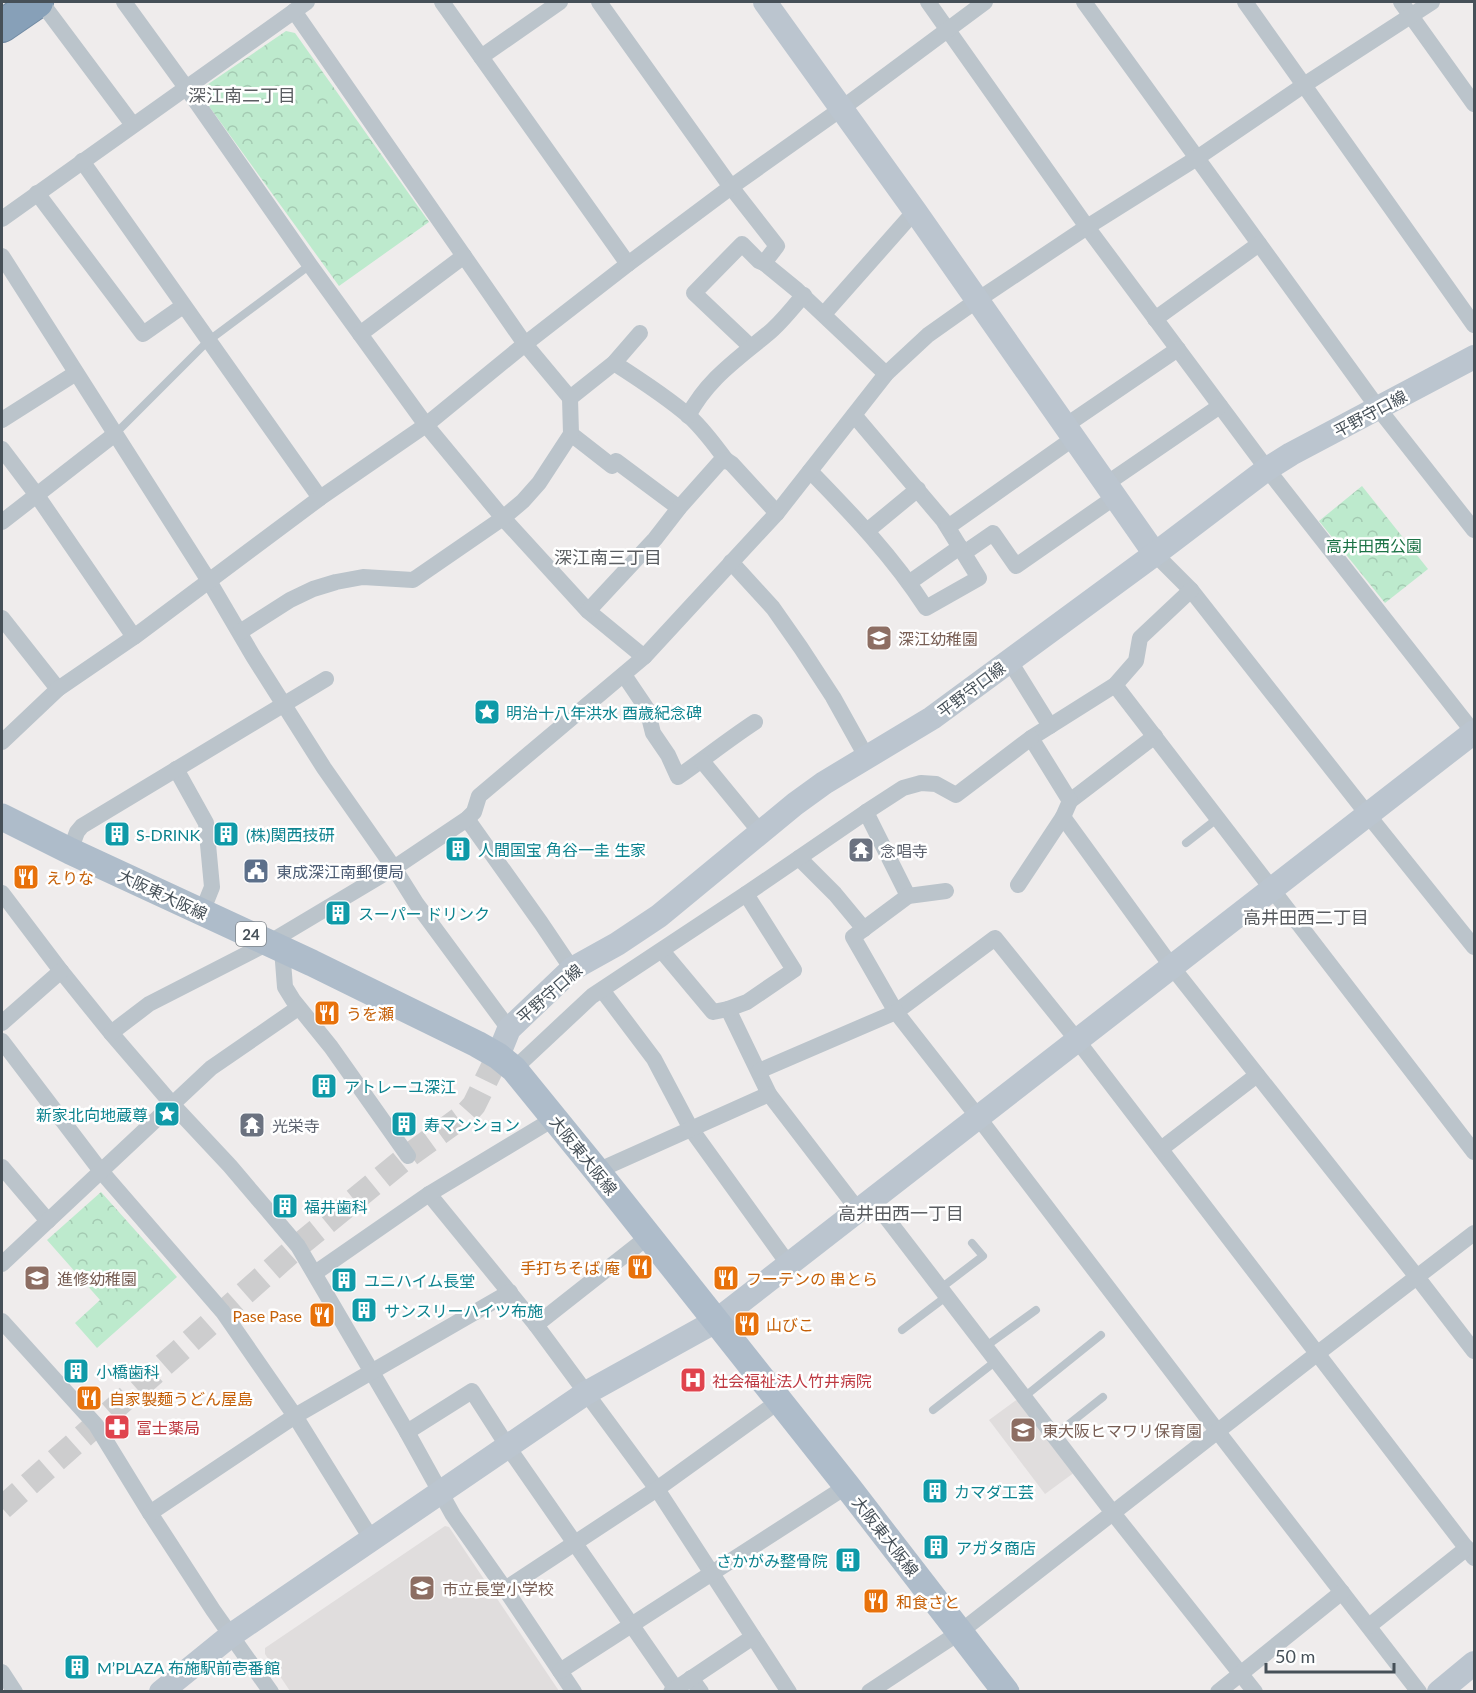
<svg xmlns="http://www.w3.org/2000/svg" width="1476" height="1693" font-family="Lato,'Noto Sans JP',sans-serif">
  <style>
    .education { fill: #e0dddd }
    .park { fill: url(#park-crowns) }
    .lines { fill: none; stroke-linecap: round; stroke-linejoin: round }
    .secondary-tunnel { stroke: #cdcdce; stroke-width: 24; stroke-dasharray: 24 12; stroke-linecap: butt }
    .highway-casing { stroke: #728ba4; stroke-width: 34 }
    .lane { stroke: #bbc4cb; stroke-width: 8 }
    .street { stroke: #bbc4cb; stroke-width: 16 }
    .secondary { stroke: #bbc5cf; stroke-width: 24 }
    .primary { stroke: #aebcca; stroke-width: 27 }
    .highway { stroke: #87a0b8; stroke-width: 32 }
    .labels { text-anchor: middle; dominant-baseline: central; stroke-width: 5; stroke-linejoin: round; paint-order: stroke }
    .shield { fill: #fff; stroke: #7e848a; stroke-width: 1.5 }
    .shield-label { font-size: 15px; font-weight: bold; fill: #465058 }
    .street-label { font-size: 16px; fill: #465058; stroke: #fff }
    .park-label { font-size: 16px; fill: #1d7346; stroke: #fff }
    .education-label { font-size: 16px; fill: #785e54; stroke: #fff; text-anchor: start }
    .culture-label { font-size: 16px; fill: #0d838f; stroke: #fff; text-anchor: start }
    .worship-label { font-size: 16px; fill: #5b616d; stroke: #fff; text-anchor: start }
    .service-label { font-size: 16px; fill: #4e5e75; stroke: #fff; text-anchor: start }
    .food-label { font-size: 16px; fill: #c56008; stroke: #fff; text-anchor: start }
    .health-label { font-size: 16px; fill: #be3a42; stroke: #fff; text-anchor: start }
    .neighbourhood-label { font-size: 18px; fill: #5a5d61; stroke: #fff }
  </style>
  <defs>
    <pattern id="park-crowns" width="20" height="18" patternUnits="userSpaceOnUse" patternTransform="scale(1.5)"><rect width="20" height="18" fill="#bdeacd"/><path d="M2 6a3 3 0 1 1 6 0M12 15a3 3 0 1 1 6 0" fill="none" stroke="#a4cab2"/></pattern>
  </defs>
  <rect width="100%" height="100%" fill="#efecec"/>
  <g class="education">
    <path d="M1019,1398l56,74 -30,22 -56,-74z"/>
    <path d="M445,1526l4,1 110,164h-269l-25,-37v-6z"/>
  </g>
  <g class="park">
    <path d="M286,31l9,2 134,189 -90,64 -141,-195z"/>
    <path d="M1362,486l66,83 -43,34 -66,-82z"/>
    <path d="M101,1192l76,85 -80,71 -22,-25 25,-23 -53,-60z"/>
  </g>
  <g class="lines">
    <path class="secondary-tunnel" d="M2,1508l296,-262 110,-90 58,-42 8,-9 24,-49"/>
    <g class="highway-casing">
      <path id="highway" d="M2,26l35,-24"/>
    </g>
    <g class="lane">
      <path d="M115,434l93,-93 102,-76"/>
      <path d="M1186,843l32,-25"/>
      <path d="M941,1288l42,-32 -11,-13"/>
      <path d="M902,1330l45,-34"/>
      <path d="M985,1347l51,-37"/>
      <path d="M1024,1397l77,-62"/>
      <path d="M933,1410l63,-49"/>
      <path d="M1054,1436l49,-39"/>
    </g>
    <g class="street">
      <path d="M41,2l92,123"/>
      <path d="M124,2l66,91 120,172 116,160 77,93 85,93 56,46"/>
      <path d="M442,2l186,262"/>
      <path d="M599,2l132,185 46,59 -13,17 33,27 89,84"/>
      <path d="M928,2l159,225 180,242 207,264"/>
      <path d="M1084,2l294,406 96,122"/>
      <path d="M1245,2l229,323"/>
      <path d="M1401,2l73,102"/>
      <path d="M294,11l231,333 45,54"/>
      <path d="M481,57l79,-55"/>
      <path d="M82,161l238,337"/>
      <path d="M37,193l106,141 40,-28"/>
      <path d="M2,219l305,-217"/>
      <path d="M2,256l207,325 44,75 71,112 70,100 22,35 93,126"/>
      <path d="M824,314l91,-103"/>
      <path d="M1155,319l104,-75"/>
      <path d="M360,334l104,-78"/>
      <path d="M751,347l-57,-54 48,-49 17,17 5,2"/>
      <path d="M614,363c25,16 53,34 76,54 14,13 25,28 36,43"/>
      <path d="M688,416c19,-36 47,-55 77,-80 15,-11 26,-27 39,-41"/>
      <path d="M2,420l74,-47"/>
      <path d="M1065,426l113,-77"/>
      <path d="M571,434l41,32 4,-5 63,47"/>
      <path d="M2,449l34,45 98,143"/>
      <path d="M810,471c42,43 83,86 116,137l53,-30 -36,-58 -89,-105"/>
      <path d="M1106,484l114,-78"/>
      <path d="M2,522l113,-88"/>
      <path d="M948,527l126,-89"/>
      <path d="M867,531l51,-42"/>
      <path d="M964,553l29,-20 23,33 99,-69"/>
      <path d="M1155,554l36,36 177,225 106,132"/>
      <path d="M731,562l42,46 28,40 32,49 34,61"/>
      <path d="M910,582l50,-35"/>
      <path d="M588,611l67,-72 24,-31 40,-45 7,-3 6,4 45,49"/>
      <path d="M2,618l56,71"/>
      <path d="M240,632l50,-32 23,-11 23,-7 27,-5 50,3 90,-62 20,-17 16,-18 32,-49 -1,-36 44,-35 26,-30"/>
      <path d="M1009,660l41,66"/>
      <path d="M624,675l23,34 6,24 15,22 10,22c26,-18 51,-38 77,-55"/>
      <path d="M1115,685l359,467"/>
      <path d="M2,742l56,-53 76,-52 186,-139 106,-73 99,-81 103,-80 103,-77 110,-78 144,-107"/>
      <path d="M702,761l59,72"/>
      <path d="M176,769l30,54 6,64 -10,25"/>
      <path d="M1070,801l85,-65"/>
      <path d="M866,812l42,84"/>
      <path d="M1063,817l109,150 245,310 57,74"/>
      <path d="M467,819l74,104 31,46"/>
      <path d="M70,851l7,-19 5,-6 244,-147"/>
      <path d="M799,858l36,36 29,35"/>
      <path d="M1018,885l45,-68 7,-16 -39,-63 84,-53 21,-24 4,-23 51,-48"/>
      <path d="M946,891l-38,5 -55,41 43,75 99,-74 82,102 397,518"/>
      <path d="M2,893l59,78 50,62 61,71 58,62 68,80 109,186 46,83 52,74 69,103"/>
      <path d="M282,949l3,38 8,13 38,47 77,109"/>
      <path d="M662,951l51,61 15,-3 41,85 89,116"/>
      <path d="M602,990l52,69 37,70 98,136"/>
      <path d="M728,1009l19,-7 47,-32 -48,-76"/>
      <path d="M2,1023l59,-52"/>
      <path d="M111,1033l38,-29 121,-62 124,-74 73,-49 7,-7 5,-16 165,-139 133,-144 109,-139 42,-39 48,-34 111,-74 110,-69 107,-73 128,-83"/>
      <path d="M2,1041l98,129 123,142 72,104 77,124"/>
      <path d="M514,1069l78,-73 154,-102 120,-82 37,-24 18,-5 15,1 20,11 75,-57"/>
      <path d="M759,1071l137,-59 82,105 240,315 201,260"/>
      <path d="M1161,1149l96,-74"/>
      <path d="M2,1167l46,54"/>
      <path d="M597,1171l172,-77"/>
      <path d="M429,1194l107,131 121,164 132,203"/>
      <path d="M872,1199l241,314 142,179"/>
      <path d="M2,1264l209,-196 87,-60"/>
      <path d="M315,1273l114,-79 126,-76"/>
      <path d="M2,1321l94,104 54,88 63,97 58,82"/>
      <path d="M536,1325l113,-89"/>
      <path d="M407,1432l65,-41 36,56 168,242"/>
      <path d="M150,1513l145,-97 215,-124"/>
      <path d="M505,1589l152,-100 122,-88"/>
      <path d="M1369,1626l98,-78"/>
      <path d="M560,1671l287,-185"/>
      <path d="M2,1672l13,20"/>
      <path d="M691,1678l10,14"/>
      <path d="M671,1692l82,-55"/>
      <path d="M869,1692l91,-60 358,-279 156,-120"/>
      <path d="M1218,1692l124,-100"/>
    </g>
    <g class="secondary">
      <path d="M765,2l150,209 240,343"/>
      <path d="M498,1056l11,-27 63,-60 45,-25 42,-28 136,-112 29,-21 108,-65 223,-164 112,-85 24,-15 183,-97"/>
      <path d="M161,1692l69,-56 356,-243 130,-72 758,-589"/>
      <path d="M1439,1692l35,-29"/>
    </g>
    <path class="primary" d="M2,817l68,34 242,112 165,81 21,12 16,13 83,102 250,315 159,206"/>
    <use href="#highway" class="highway"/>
  </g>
  <defs>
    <g id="school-square" transform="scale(1.35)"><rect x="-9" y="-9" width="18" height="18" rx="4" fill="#8d6e63" stroke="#fff"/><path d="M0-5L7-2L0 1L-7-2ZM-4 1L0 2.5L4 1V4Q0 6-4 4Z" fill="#fff"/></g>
    <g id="sight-square" transform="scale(1.35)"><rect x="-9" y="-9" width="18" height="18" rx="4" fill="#0f9aa8" stroke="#fff"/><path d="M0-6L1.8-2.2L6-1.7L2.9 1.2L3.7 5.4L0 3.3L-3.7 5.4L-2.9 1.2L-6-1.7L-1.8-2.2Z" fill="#fff"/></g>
    <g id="building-square" transform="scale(1.35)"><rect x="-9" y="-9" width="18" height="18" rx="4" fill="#0f9aa8" stroke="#fff"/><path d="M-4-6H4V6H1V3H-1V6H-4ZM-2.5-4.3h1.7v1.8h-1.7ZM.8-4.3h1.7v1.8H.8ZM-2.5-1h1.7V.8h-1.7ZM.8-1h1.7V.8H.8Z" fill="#fff"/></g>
    <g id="temple-square" transform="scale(1.35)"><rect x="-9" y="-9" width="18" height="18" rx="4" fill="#6b7280" stroke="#fff"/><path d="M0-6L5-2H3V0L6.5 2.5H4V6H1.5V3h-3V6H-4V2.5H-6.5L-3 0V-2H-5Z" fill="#fff"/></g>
    <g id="civic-square" transform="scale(1.35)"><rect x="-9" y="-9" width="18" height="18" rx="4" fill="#5c6f8a" stroke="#fff"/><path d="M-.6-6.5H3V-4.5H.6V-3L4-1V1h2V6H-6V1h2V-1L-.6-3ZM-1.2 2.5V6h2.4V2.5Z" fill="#fff"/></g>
    <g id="restaurant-square" transform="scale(1.35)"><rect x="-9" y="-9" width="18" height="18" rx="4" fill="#e8710a" stroke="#fff"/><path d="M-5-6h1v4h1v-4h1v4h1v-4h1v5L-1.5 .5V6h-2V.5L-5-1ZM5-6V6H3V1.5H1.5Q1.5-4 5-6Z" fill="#fff"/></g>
    <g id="hospital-square" transform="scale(1.35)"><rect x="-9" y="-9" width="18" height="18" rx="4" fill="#e0444e" stroke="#fff"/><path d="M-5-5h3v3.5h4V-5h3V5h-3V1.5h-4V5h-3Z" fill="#fff"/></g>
    <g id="pharmacy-square" transform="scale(1.35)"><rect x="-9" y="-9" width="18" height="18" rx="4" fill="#e0444e" stroke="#fff"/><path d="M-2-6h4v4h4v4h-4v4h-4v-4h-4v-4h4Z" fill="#fff"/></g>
  </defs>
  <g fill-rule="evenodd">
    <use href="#school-square" x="879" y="638"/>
    <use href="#sight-square" x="487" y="712"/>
    <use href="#building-square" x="117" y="834"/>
    <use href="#building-square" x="226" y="834"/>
    <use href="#building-square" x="458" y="849"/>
    <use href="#temple-square" x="861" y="850"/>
    <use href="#civic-square" x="256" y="871"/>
    <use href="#restaurant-square" x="26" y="877"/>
    <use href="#building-square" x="338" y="913"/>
    <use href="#restaurant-square" x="327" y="1013"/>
    <use href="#building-square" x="324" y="1086"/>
    <use href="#sight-square" x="167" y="1114"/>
    <use href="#building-square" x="404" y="1124"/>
    <use href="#temple-square" x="252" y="1125"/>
    <use href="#building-square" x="285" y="1206"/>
    <use href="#restaurant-square" x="640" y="1267"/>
    <use href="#school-square" x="37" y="1278"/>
    <use href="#restaurant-square" x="726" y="1278"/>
    <use href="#building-square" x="344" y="1280"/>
    <use href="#building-square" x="364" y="1310"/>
    <use href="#restaurant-square" x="322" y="1315"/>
    <use href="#restaurant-square" x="747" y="1324"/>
    <use href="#building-square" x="76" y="1371"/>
    <use href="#hospital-square" x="693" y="1380"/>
    <use href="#restaurant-square" x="89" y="1398"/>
    <use href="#pharmacy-square" x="117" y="1427"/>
    <use href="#school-square" x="1023" y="1430"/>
    <use href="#building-square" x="935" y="1491"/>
    <use href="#building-square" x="936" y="1547"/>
    <use href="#building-square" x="848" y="1560"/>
    <use href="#school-square" x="422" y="1588"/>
    <use href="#restaurant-square" x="876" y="1601"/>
    <use href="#building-square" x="77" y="1667"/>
  </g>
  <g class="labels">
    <rect class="shield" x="236" y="922" width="30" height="24" rx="4.5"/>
    <g class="shield-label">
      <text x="251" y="934">24</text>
    </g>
    <g class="street-label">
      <text transform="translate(1370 413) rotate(-28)">平野守口線</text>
      <text transform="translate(971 689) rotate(-37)">平野守口線</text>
      <text transform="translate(163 894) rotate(25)">大阪東大阪線</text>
      <text transform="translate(549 993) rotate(-41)">平野守口線</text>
      <text transform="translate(584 1155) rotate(51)">大阪東大阪線</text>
      <text transform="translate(886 1536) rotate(52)">大阪東大阪線</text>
    </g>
    <g class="park-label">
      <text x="1374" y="545">高井田西公園</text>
    </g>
    <g class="education-label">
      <text x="898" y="638">深江幼稚園</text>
      <text x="57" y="1278">進修幼稚園</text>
      <text x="1042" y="1430">東大阪ヒマワリ保育園</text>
      <text x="442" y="1588">市立長堂小学校</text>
    </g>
    <g class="culture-label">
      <text x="506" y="712">明治十八年洪水 酉歳紀念碑</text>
      <text x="136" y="834">S-DRINK</text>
      <text x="246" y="834">(株)関西技研</text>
      <text x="478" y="849">人間国宝 角谷一圭 生家</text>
      <text x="358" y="913">スーパー ドリンク</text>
      <text x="344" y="1086">アトレーユ深江</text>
      <text x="148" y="1114" text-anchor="end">新家北向地蔵尊</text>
      <text x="424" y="1124">寿マンション</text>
      <text x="304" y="1206">福井歯科</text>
      <text x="364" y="1280">ユニハイム長堂</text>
      <text x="384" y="1310">サンスリーハイツ布施</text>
      <text x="96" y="1371">小橋歯科</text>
      <text x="954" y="1491">カマダ工芸</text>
      <text x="956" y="1547">アガタ商店</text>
      <text x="828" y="1560" text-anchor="end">さかがみ整骨院</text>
      <text x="97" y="1667">M’PLAZA 布施駅前壱番館</text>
    </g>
    <g class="worship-label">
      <text x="880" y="850">念唱寺</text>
      <text x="272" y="1125">光栄寺</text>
    </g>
    <g class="service-label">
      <text x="276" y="871">東成深江南郵便局</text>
    </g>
    <g class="food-label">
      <text x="46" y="877">えりな</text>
      <text x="346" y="1013">うを瀬</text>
      <text x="620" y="1267" text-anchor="end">手打ちそば 庵</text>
      <text x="746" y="1278">フーテンの 串とら</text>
      <text x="302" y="1315" text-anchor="end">Pase Pase</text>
      <text x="766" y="1324">山びこ</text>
      <text x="109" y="1398">自家製麺うどん屋島</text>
      <text x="896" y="1601">和食さと</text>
    </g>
    <g class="health-label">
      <text x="712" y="1380">社会福祉法人竹井病院</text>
      <text x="136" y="1427">冨士薬局</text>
    </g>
    <g class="neighbourhood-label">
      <text x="242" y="95">深江南二丁目</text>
      <text x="608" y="557">深江南三丁目</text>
      <text x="1306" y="917">高井田西二丁目</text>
      <text x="901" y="1213">高井田西一丁目</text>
    </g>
  </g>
  <rect width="1476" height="1693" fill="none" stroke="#465058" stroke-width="6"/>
  <path d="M1266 1663v9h128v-9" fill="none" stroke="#465058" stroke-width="3"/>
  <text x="1275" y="1663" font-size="18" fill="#465058" stroke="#ffffff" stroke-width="4.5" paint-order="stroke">50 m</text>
</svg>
